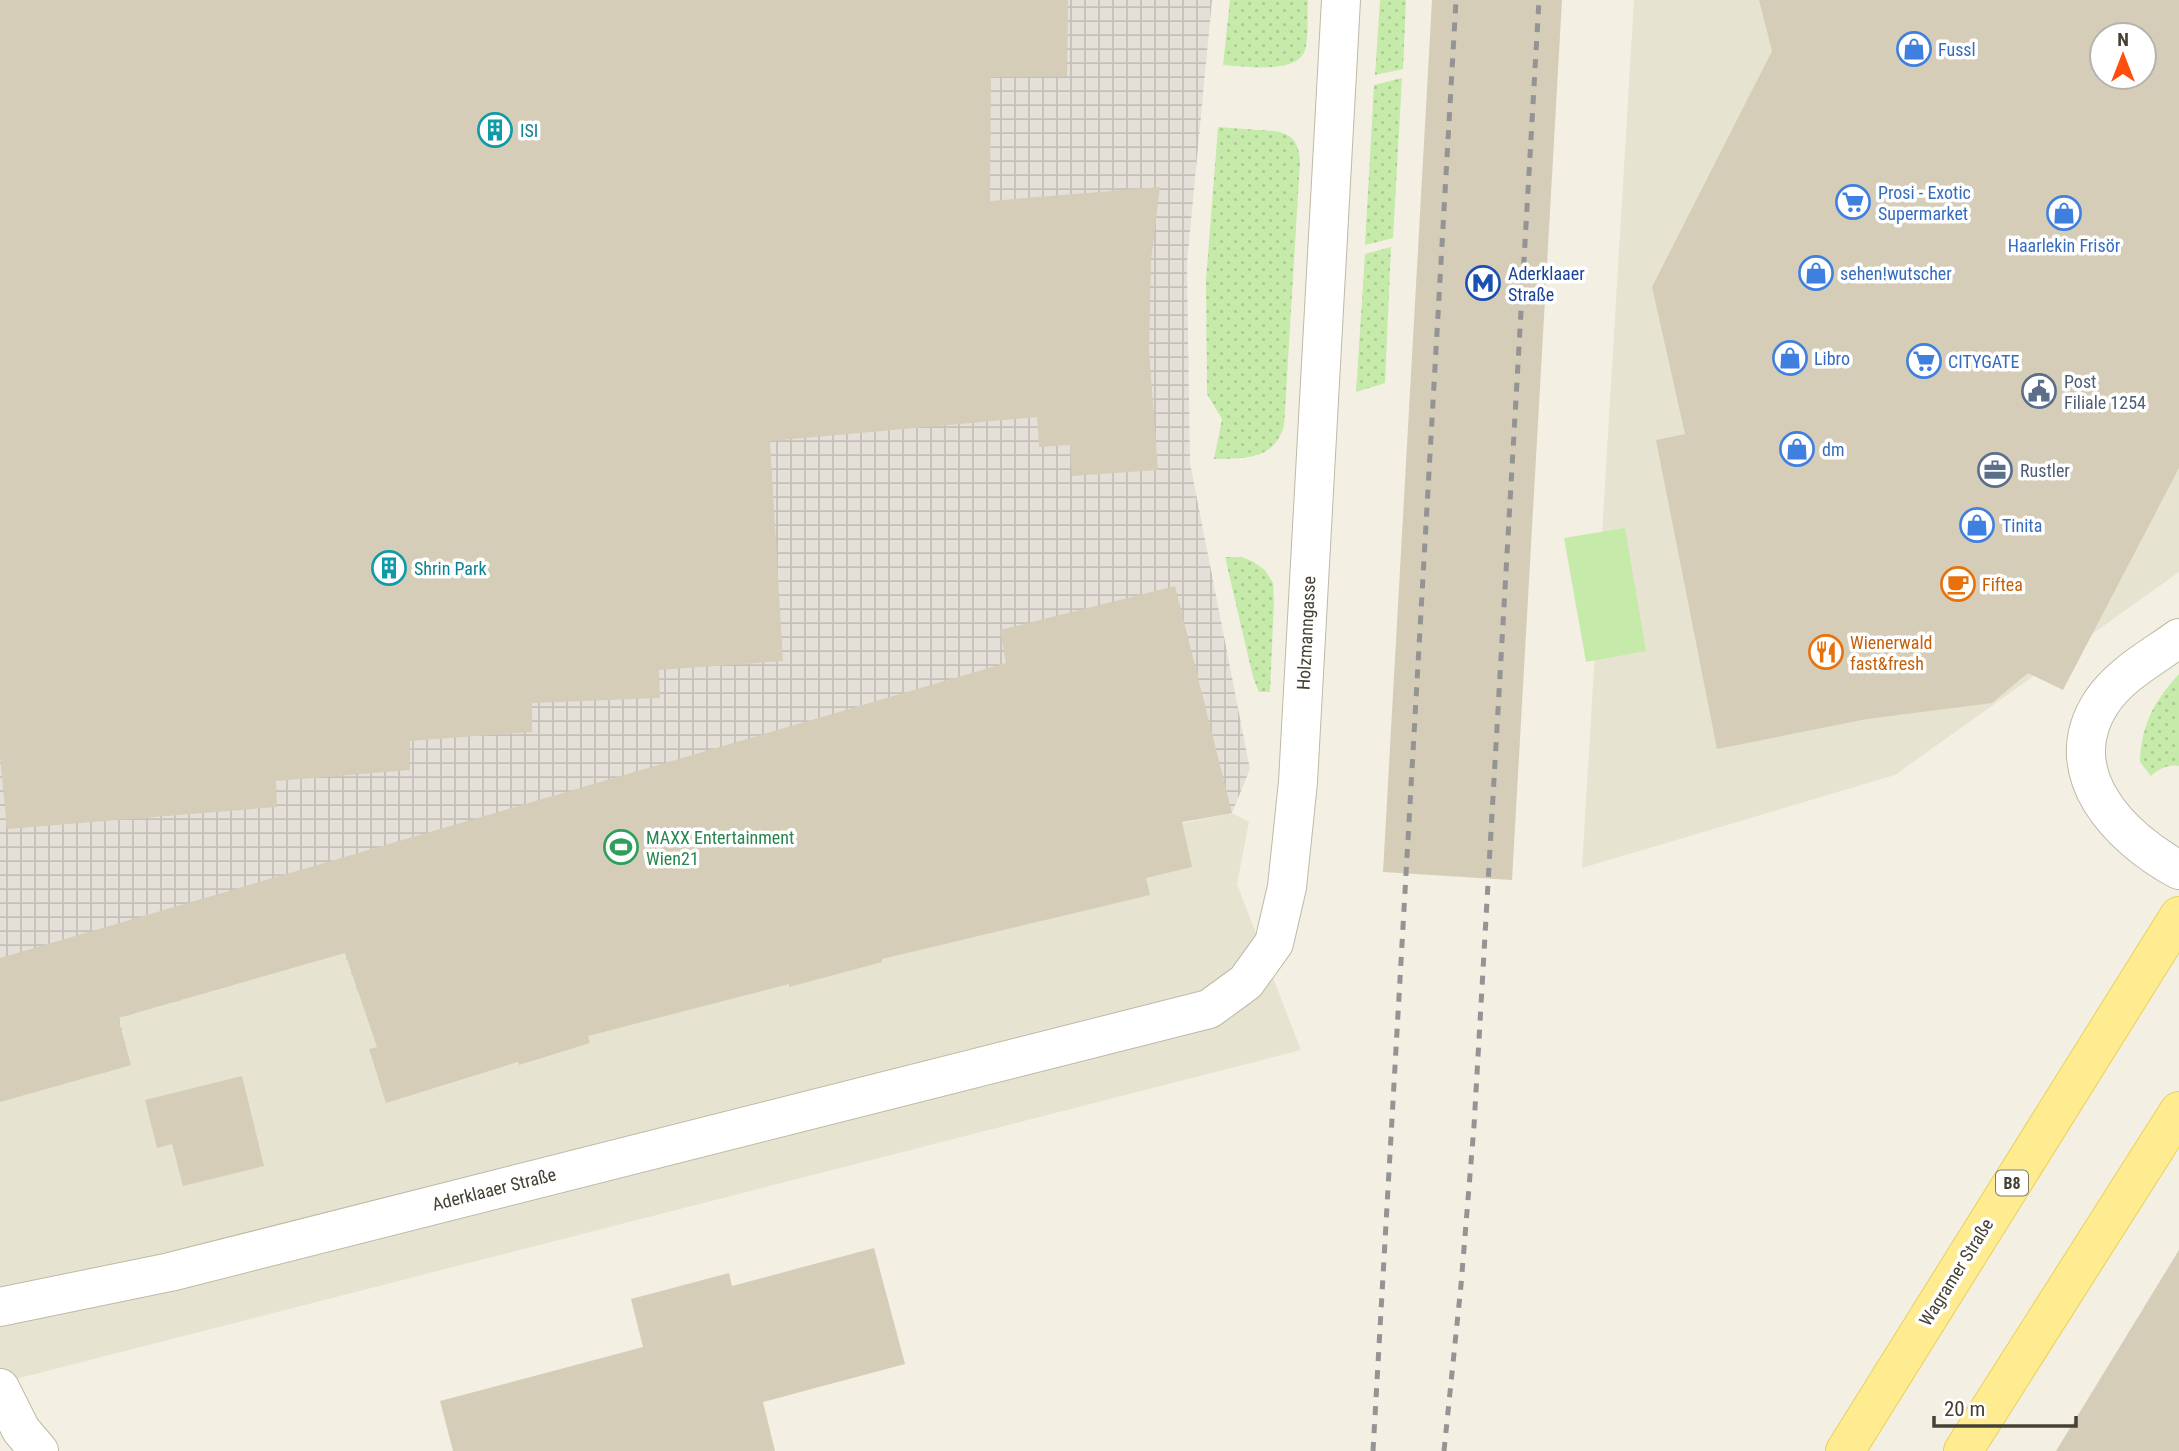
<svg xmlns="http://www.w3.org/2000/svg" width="2179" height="1451" font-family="'Roboto Condensed',sans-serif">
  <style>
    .residential { fill: #e7e3d1; fill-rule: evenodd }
    .industrial { fill: url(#industrial-grid) }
    .grass { fill: url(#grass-dots) }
    .pitch { fill: #c5eaa9 }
    .building { fill: #d5cdb8; fill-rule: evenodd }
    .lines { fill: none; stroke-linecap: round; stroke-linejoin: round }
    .minor-casing { stroke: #bfb9a5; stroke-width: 40 }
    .tertiary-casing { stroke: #bfb9a5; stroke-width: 40 }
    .primary-casing { stroke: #ead059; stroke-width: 40 }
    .minor { stroke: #fff; stroke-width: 38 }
    .tertiary { stroke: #fff; stroke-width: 38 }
    .primary { stroke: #ffec90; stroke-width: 38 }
    .rail { stroke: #949494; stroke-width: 5; stroke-dasharray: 9 9; stroke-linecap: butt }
    .labels { text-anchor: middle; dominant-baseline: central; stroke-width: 7; stroke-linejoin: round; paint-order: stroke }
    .shield { fill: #fff; stroke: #7d7970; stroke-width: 2 }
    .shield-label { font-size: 16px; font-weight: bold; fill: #454033 }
    .shop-label { font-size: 18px; fill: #366cbe; stroke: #fff; text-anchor: start }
    .culture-label { font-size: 18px; fill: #0d838f; stroke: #fff; text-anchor: start }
    .transit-label { font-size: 18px; fill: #164399; stroke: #fff; text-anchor: start }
    .service-label { font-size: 18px; fill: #4e5e75; stroke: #fff; text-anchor: start }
    .food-label { font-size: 18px; fill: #c56008; stroke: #fff; text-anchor: start }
    .street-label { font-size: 18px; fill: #454033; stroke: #fff }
    .leisure-label { font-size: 18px; fill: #27864d; stroke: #fff; text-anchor: start }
  </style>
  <defs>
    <pattern id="industrial-grid" width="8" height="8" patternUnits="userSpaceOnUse" patternTransform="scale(1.75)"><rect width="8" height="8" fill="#e4e0d8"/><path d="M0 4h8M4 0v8" fill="none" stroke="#c5c1ba"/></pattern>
    <pattern id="grass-dots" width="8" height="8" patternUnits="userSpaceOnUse" patternTransform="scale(1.75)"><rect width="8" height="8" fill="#c5eaa9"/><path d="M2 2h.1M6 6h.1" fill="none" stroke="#abca92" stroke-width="1.8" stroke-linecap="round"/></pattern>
  </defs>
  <rect width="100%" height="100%" fill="#f3f0e3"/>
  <g class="residential">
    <path d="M1634,0h545v572l-284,203 -313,93zM2102,35h42v42h-42z"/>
    <path d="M1232,813l17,9 -12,62 64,166 -1301,333v-281l131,-38 -13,-46 227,-65 14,42z"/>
  </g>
  <path class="industrial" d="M0,0h1212l-25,263 3,200 60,306 -18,44 -50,9 -422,55 -401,118 -15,-42 -225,65 12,47 -131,37z"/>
  <g class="grass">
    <path d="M1230,0h78c-1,14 1,37 -3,50 -8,25 -61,16 -82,15z"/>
    <path d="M1380,0h26l-3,69 -28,6z"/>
    <path d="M1402,78l-9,160 -28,7 9,-160z"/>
    <path d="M1218,127c13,1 26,2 40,3 24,1 41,2 42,32l-16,264c-11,35 -39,32 -70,33l8,-40 -15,-25 -1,-114z"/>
    <path d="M1391,247l-6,136 -29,9 9,-138z"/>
    <path d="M1225,557h16l11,4 13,9 8,13 1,19 -4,90h-11l-6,-15z"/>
    <path d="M2179,674v92c-10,-2 -21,3 -28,10l-11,-14c1,-37 14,-61 39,-88z"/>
  </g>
  <path class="pitch" d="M1625,528l21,123 -60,11 -22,-124z"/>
  <g class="building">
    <path d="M0,0h1068l-1,76 -76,1 -1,124 170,-14 -9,73 -2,90 9,120 -86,6 -2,-31 -31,2 -2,-30 -267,24 13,220 -124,9 1,28 -128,5v29l-122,9v29l-134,11 1,26 -270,22 -7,-73z"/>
    <path d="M1432,0h130l-50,880 -129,-8z"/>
    <path d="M1759,0h420v468l-116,222 -35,-17 -36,30 -125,16 -150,30 -61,-309 29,-6 -33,-147 120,-236zM2102,35h42v42h-42z"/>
    <path d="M1175,586l57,227 -50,9 10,45 -46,11 4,17 -268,64v3l-93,25v-3l-201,52 2,7 -71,22 -1,-3 -132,41 -17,-54 8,-2 -32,-94 -227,65 13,47 -131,37v-144l1006,-295 -6,-33z"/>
    <path d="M242,1076l22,90 -81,20 -11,-42 -15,4 -12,-48z"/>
    <path d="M874,1248l31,116 -142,38 12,49h-322l-13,-50 203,-54 -12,-48 98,-26 3,13z"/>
    <path d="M2179,1250v201h-123z"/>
  </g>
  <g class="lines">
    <g class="minor-casing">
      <g id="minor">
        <path d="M2179,638c-26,19 -60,37 -78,65 -45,70 19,135 78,167"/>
        <path d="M0,1307l170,-35 1039,-263 37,-27 28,-39 13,-56 11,-105 43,-782"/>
      </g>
    </g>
    <g class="tertiary-casing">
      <path id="tertiary" d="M0,1388l21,42 18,21"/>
    </g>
    <g class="primary-casing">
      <g id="primary">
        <path d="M1845,1451l334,-535"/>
        <path d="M1963,1451l216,-340"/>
      </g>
    </g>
    <use href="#minor" class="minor"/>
    <use href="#tertiary" class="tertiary"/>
    <use href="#primary" class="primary"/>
    <g class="rail">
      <path d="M1373,1451l83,-1451"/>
      <path d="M1444,1451l17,-166 13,-159 65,-1126"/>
    </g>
  </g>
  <defs>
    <g id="shop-ring" transform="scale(1.75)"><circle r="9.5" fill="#fff" stroke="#3f7fe0" stroke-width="1.5"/><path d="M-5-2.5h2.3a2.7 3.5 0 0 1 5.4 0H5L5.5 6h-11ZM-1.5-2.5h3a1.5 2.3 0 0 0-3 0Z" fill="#3f7fe0"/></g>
    <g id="building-ring" transform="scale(1.75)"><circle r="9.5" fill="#fff" stroke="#0f9aa8" stroke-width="1.5"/><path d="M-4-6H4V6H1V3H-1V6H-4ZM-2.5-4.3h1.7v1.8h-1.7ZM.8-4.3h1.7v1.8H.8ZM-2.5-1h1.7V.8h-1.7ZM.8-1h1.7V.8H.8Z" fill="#0f9aa8"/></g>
    <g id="supermarket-ring" transform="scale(1.75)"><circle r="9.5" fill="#fff" stroke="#3f7fe0" stroke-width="1.5"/><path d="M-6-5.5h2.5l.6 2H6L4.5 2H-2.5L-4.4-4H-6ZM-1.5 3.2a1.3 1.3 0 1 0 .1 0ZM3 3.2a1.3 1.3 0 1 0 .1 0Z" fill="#3f7fe0"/></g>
    <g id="metro-ring" transform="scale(1.75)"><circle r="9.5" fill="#fff" stroke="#1a4fb4" stroke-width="1.5"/><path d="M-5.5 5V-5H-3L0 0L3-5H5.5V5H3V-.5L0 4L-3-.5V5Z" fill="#1a4fb4"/></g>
    <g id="civic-ring" transform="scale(1.75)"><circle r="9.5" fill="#fff" stroke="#5c6f8a" stroke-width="1.5"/><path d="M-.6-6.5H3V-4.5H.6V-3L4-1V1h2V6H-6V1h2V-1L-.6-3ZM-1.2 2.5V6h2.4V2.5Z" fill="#5c6f8a"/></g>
    <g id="office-ring" transform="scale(1.75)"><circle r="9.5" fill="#fff" stroke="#5c6f8a" stroke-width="1.5"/><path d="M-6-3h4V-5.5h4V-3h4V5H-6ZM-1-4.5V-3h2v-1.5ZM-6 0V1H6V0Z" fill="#5c6f8a"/></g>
    <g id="cafe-ring" transform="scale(1.75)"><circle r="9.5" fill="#fff" stroke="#e8710a" stroke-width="1.5"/><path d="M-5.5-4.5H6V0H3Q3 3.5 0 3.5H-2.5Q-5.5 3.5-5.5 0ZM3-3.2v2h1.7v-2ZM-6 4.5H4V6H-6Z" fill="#e8710a"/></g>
    <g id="restaurant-ring" transform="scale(1.75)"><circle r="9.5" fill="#fff" stroke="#e8710a" stroke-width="1.5"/><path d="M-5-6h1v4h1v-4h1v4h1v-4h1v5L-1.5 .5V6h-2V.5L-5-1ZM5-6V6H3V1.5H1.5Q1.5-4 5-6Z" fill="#e8710a"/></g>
    <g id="stadium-ring" transform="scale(1.75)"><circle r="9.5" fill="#fff" stroke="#2e9e5b" stroke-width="1.5"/><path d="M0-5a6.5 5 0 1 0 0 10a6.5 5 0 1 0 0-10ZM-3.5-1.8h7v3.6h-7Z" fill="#2e9e5b"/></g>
  </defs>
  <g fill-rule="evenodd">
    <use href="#shop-ring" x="1914" y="49"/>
    <use href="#building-ring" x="495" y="130"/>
    <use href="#supermarket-ring" x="1853" y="202"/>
    <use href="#shop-ring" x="2064" y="213"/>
    <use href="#shop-ring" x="1816" y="273"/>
    <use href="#metro-ring" x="1483" y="283"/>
    <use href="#shop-ring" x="1790" y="358"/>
    <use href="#supermarket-ring" x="1924" y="361"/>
    <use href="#civic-ring" x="2039" y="391"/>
    <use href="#shop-ring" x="1797" y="449"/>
    <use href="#office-ring" x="1995" y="470"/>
    <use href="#shop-ring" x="1977" y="525"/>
    <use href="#building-ring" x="389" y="568"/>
    <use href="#cafe-ring" x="1958" y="584"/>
    <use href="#restaurant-ring" x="1826" y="652"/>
    <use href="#stadium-ring" x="621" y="847"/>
  </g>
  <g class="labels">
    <rect class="shield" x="1996" y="1170.5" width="32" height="25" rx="5"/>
    <g class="shield-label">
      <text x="2012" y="1183">B8</text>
    </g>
    <g class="shop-label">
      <text x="1938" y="49">Fussl</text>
      <text x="1878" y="192">Prosi - Exotic<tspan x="1878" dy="21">Supermarket</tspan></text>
      <text x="2064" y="245" text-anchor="middle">Haarlekin Frisör</text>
      <text x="1840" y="273">sehen!wutscher</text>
      <text x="1814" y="358">Libro</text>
      <text x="1948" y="361">CITYGATE</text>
      <text x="1822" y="449">dm</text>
      <text x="2002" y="525">Tinita</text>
    </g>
    <g class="culture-label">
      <text x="520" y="130">ISI</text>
      <text x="414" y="568">Shrin Park</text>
    </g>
    <g class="transit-label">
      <text x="1508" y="273">Aderklaaer<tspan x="1508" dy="21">Straße</tspan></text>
    </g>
    <g class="service-label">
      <text x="2064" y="381">Post<tspan x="2064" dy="21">Filiale 1254</tspan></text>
      <text x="2020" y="470">Rustler</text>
    </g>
    <g class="food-label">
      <text x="1982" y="584">Fiftea</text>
      <text x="1850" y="642">Wienerwald<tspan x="1850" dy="21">fast&amp;fresh</tspan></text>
    </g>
    <g class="street-label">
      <text transform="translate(1306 633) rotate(-87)">Holzmanngasse</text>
      <text transform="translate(494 1189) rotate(-14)">Aderklaaer Straße</text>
      <text transform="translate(1956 1272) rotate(-58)">Wagramer Straße</text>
    </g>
    <g class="leisure-label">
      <text x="646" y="837">MAXX Entertainment<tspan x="646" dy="21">Wien21</tspan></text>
    </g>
  </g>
  <g transform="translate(2123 56)"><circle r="33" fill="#ffffff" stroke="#b5b3ad" stroke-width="2"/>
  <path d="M0-5L12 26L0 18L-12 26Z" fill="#ff4e0e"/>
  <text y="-10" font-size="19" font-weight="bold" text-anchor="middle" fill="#454033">N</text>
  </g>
  <path d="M1934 1416v10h142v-10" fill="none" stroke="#454033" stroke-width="3.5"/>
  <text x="1944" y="1416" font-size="21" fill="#454033" stroke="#ffffff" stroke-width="5" paint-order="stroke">20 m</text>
</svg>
